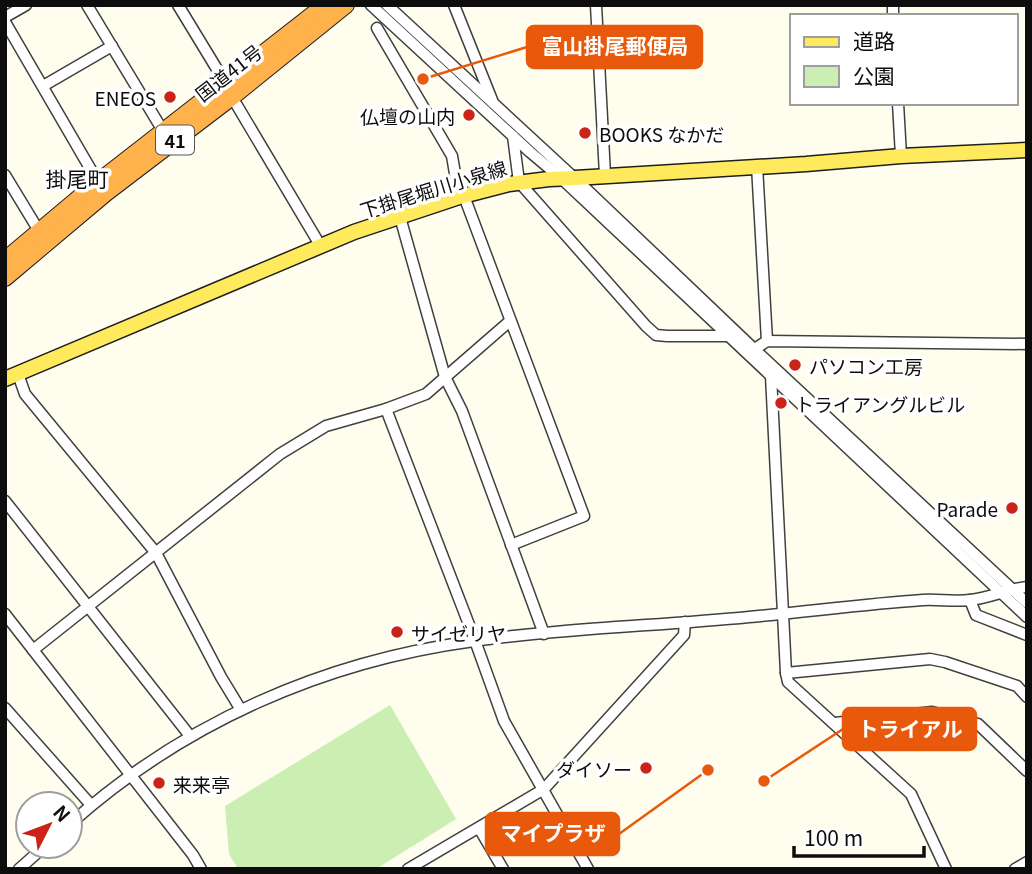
<svg xmlns="http://www.w3.org/2000/svg" width="1032" height="874" font-family="Georgia,'Noto Sans JP',serif">
  <style>
    .green { fill: #cbeeb3 }
    .lines { fill: none; stroke-linecap: round; stroke-linejoin: round }
    .minor-casing { stroke: #404040; stroke-width: 13 }
    .major-casing { stroke: #1e1e1e; stroke-width: 17 }
    .highway-casing { stroke: #1e1e1e; stroke-width: 18 }
    .minor { stroke: #fff; stroke-width: 10 }
    .major { stroke: #ffea5e; stroke-width: 14 }
    .highway { stroke: #ffb14c; stroke-width: 16 }
    .poi-dot { fill: #cb2318; stroke: #fff; stroke-width: 2.5 }
    .labels { text-anchor: middle; dominant-baseline: central; stroke-width: 7; stroke-linejoin: round; paint-order: stroke }
    .shield { fill: #fff; stroke: #565656; stroke-width: 2 }
    .shield-label { font-size: 18px; font-weight: bold; fill: #0d0d0d }
    .street-label { font-size: 19px; fill: #0d0d0d; stroke: #fff }
    .poi-label { font-size: 19px; fill: #0d0d0d; stroke: #fff; text-anchor: start }
    .neighbourhood-label { font-size: 21px; fill: #0d0d0d; stroke: #fff }
    .leader { fill: none; stroke: #e8590c; stroke-width: 2.5 }
    .callout-dot { fill: #e8590c; stroke: #fff; stroke-width: 2.5 }
    .callout { fill: #e8590c; stroke: #e8590c; stroke-width: 2.5 }
    .callout-label { font-size: 21px; text-anchor: middle; font-weight: bold; fill: #fff }
  </style>
  <rect width="100%" height="100%" fill="#fffdee"/>
  <path class="green" d="M390,705l66,114 -80,50h-138l-9,-15 -4,-48z"/>
  <g class="lines">
    <g class="minor-casing">
      <g id="minor">
        <path d="M87,5l76,126"/>
        <path d="M178,5l48,79"/>
        <path d="M371,5l159,147 31,26 466,439"/>
        <path d="M387,5l197,182 170,162 273,254"/>
        <path d="M454,5l38,95"/>
        <path d="M596,5l9,170"/>
        <path d="M893,5v11"/>
        <path d="M5,17l21,-12"/>
        <path d="M5,22l93,160"/>
        <path d="M377,28l75,128 7,41"/>
        <path d="M43,86l69,-40"/>
        <path d="M232,97l88,148"/>
        <path d="M898,103l3,53"/>
        <path d="M513,136l6,46 127,144 10,9 11,1h61"/>
        <path d="M757,166l10,175"/>
        <path d="M5,175l34,56"/>
        <path d="M464,196l120,320 -73,29"/>
        <path d="M400,217l45,160 17,34 82,223"/>
        <path d="M750,352l17,-11 260,3"/>
        <path d="M18,374l7,20 131,159 65,124 20,33"/>
        <path d="M771,376l15,297 2,9 123,112 35,75"/>
        <path d="M386,409l87,226 31,86 84,148"/>
        <path d="M5,501l185,235"/>
        <path d="M970,600l6,15 51,20"/>
        <path d="M5,614l188,241 8,14"/>
        <path d="M33,650l247,-196 46,-28 60,-17 40,-15 84,-73"/>
        <path d="M786,673l144,-14 15,3 72,24 10,11"/>
        <path d="M5,708l86,97"/>
        <path d="M835,723l97,-11 46,12 49,47"/>
        <path d="M70,824c113,-101 254,-163 404,-183 91,-13 183,-15 275,-24 57,-5 115,-13 174,-17 15,-1 31,2 47,0 20,-2 37,-11 57,-13"/>
        <path d="M479,828l24,41"/>
        <path d="M19,869l26,-23"/>
        <path d="M408,869l136,-80 140,-154 1,-13"/>
        <path d="M1015,869l12,-7"/>
      </g>
    </g>
    <g class="major-casing">
      <path id="major" d="M5,379l349,-147 105,-35 50,-13 40,-5 26,-1 231,-14 95,-8 126,-6"/>
    </g>
    <g class="highway-casing">
      <g id="highway">
        <path d="M5,260l93,-78 227,-177"/>
        <path d="M5,278l101,-85 126,-96 114,-92"/>
      </g>
    </g>
    <use href="#minor" class="minor"/>
    <use href="#major" class="major"/>
    <use href="#highway" class="highway"/>
  </g>
  <g class="poi-dot">
    <circle cx="170" cy="97" r="7"/>
    <circle cx="469" cy="115" r="7"/>
    <circle cx="585" cy="133" r="7"/>
    <circle cx="795" cy="365" r="7"/>
    <circle cx="781" cy="403" r="7"/>
    <circle cx="1012" cy="508" r="7"/>
    <circle cx="397" cy="632" r="7"/>
    <circle cx="646" cy="768" r="7"/>
    <circle cx="159" cy="783" r="7"/>
  </g>
  <g class="labels">
    <rect class="shield" x="156" y="125.5" width="38" height="29" rx="5"/>
    <g class="shield-label">
      <text x="175" y="140">41</text>
    </g>
    <g class="street-label">
      <text transform="translate(228 72) rotate(-38)">国道41号</text>
      <text transform="translate(433 188) rotate(-17)">下掛尾堀川小泉線</text>
    </g>
    <g class="poi-label">
      <text x="156" y="97" text-anchor="end">ENEOS</text>
      <text x="455" y="115" text-anchor="end">仏壇の山内</text>
      <text x="599" y="133">BOOKS なかだ</text>
      <text x="809" y="365">パソコン工房</text>
      <text x="795" y="403">トライアングルビル</text>
      <text x="998" y="508" text-anchor="end">Parade</text>
      <text x="411" y="632">サイゼリヤ</text>
      <text x="632" y="768" text-anchor="end">ダイソー</text>
      <text x="173" y="783">来来亭</text>
    </g>
    <g class="neighbourhood-label">
      <text x="77" y="178">掛尾町</text>
    </g>
  </g>
  <path class="leader" d="M423 79L527 47M764 781L843 729M708 770L619 834"/>
  <g class="callout-dot">
    <circle cx="423" cy="79" r="7"/>
    <circle cx="764" cy="781" r="7"/>
    <circle cx="708" cy="770" r="7"/>
  </g>
  <g class="callout">
    <rect x="527" y="26" width="175" height="42" rx="7"/>
    <rect x="843" y="708" width="133" height="42" rx="7"/>
    <rect x="486" y="813" width="133" height="42" rx="7"/>
  </g>
  <g class="callout-label">
    <text x="615" y="54">富山掛尾郵便局</text>
    <text x="910" y="737">トライアル</text>
    <text x="553" y="841">マイプラザ</text>
  </g>
  <rect width="1032" height="874" fill="none" stroke="#0d0d0d" stroke-width="14"/>
  <rect x="790" y="14" width="228" height="91" fill="#ffffff" stroke="#9e9e9e" stroke-width="2"/>
  <rect x="804" y="37" width="35" height="10" fill="#ffea5e" stroke="#9e9e9e" stroke-width="2"/>
  <text x="853" y="49" font-size="21" fill="#0d0d0d">道路</text>
  <rect x="804" y="66" width="35" height="21" fill="#cbeeb3" stroke="#9e9e9e" stroke-width="2"/>
  <text x="853" y="84" font-size="21" fill="#0d0d0d">公園</text>
  <g transform="translate(49 825) rotate(48)"><circle r="33" fill="#ffffff" stroke="#9e9e9e" stroke-width="2"/>
  <path d="M0-5L12 26L0 18L-12 26Z" fill="#cb2318"/>
  <text y="-10" font-size="19" font-weight="bold" text-anchor="middle" fill="#0d0d0d">N</text>
  </g>
  <path d="M794 846v10h130v-10" fill="none" stroke="#0d0d0d" stroke-width="3.5"/>
  <text x="804" y="846" font-size="21" fill="#0d0d0d" stroke="#ffffff" stroke-width="5" paint-order="stroke">100 m</text>
</svg>
